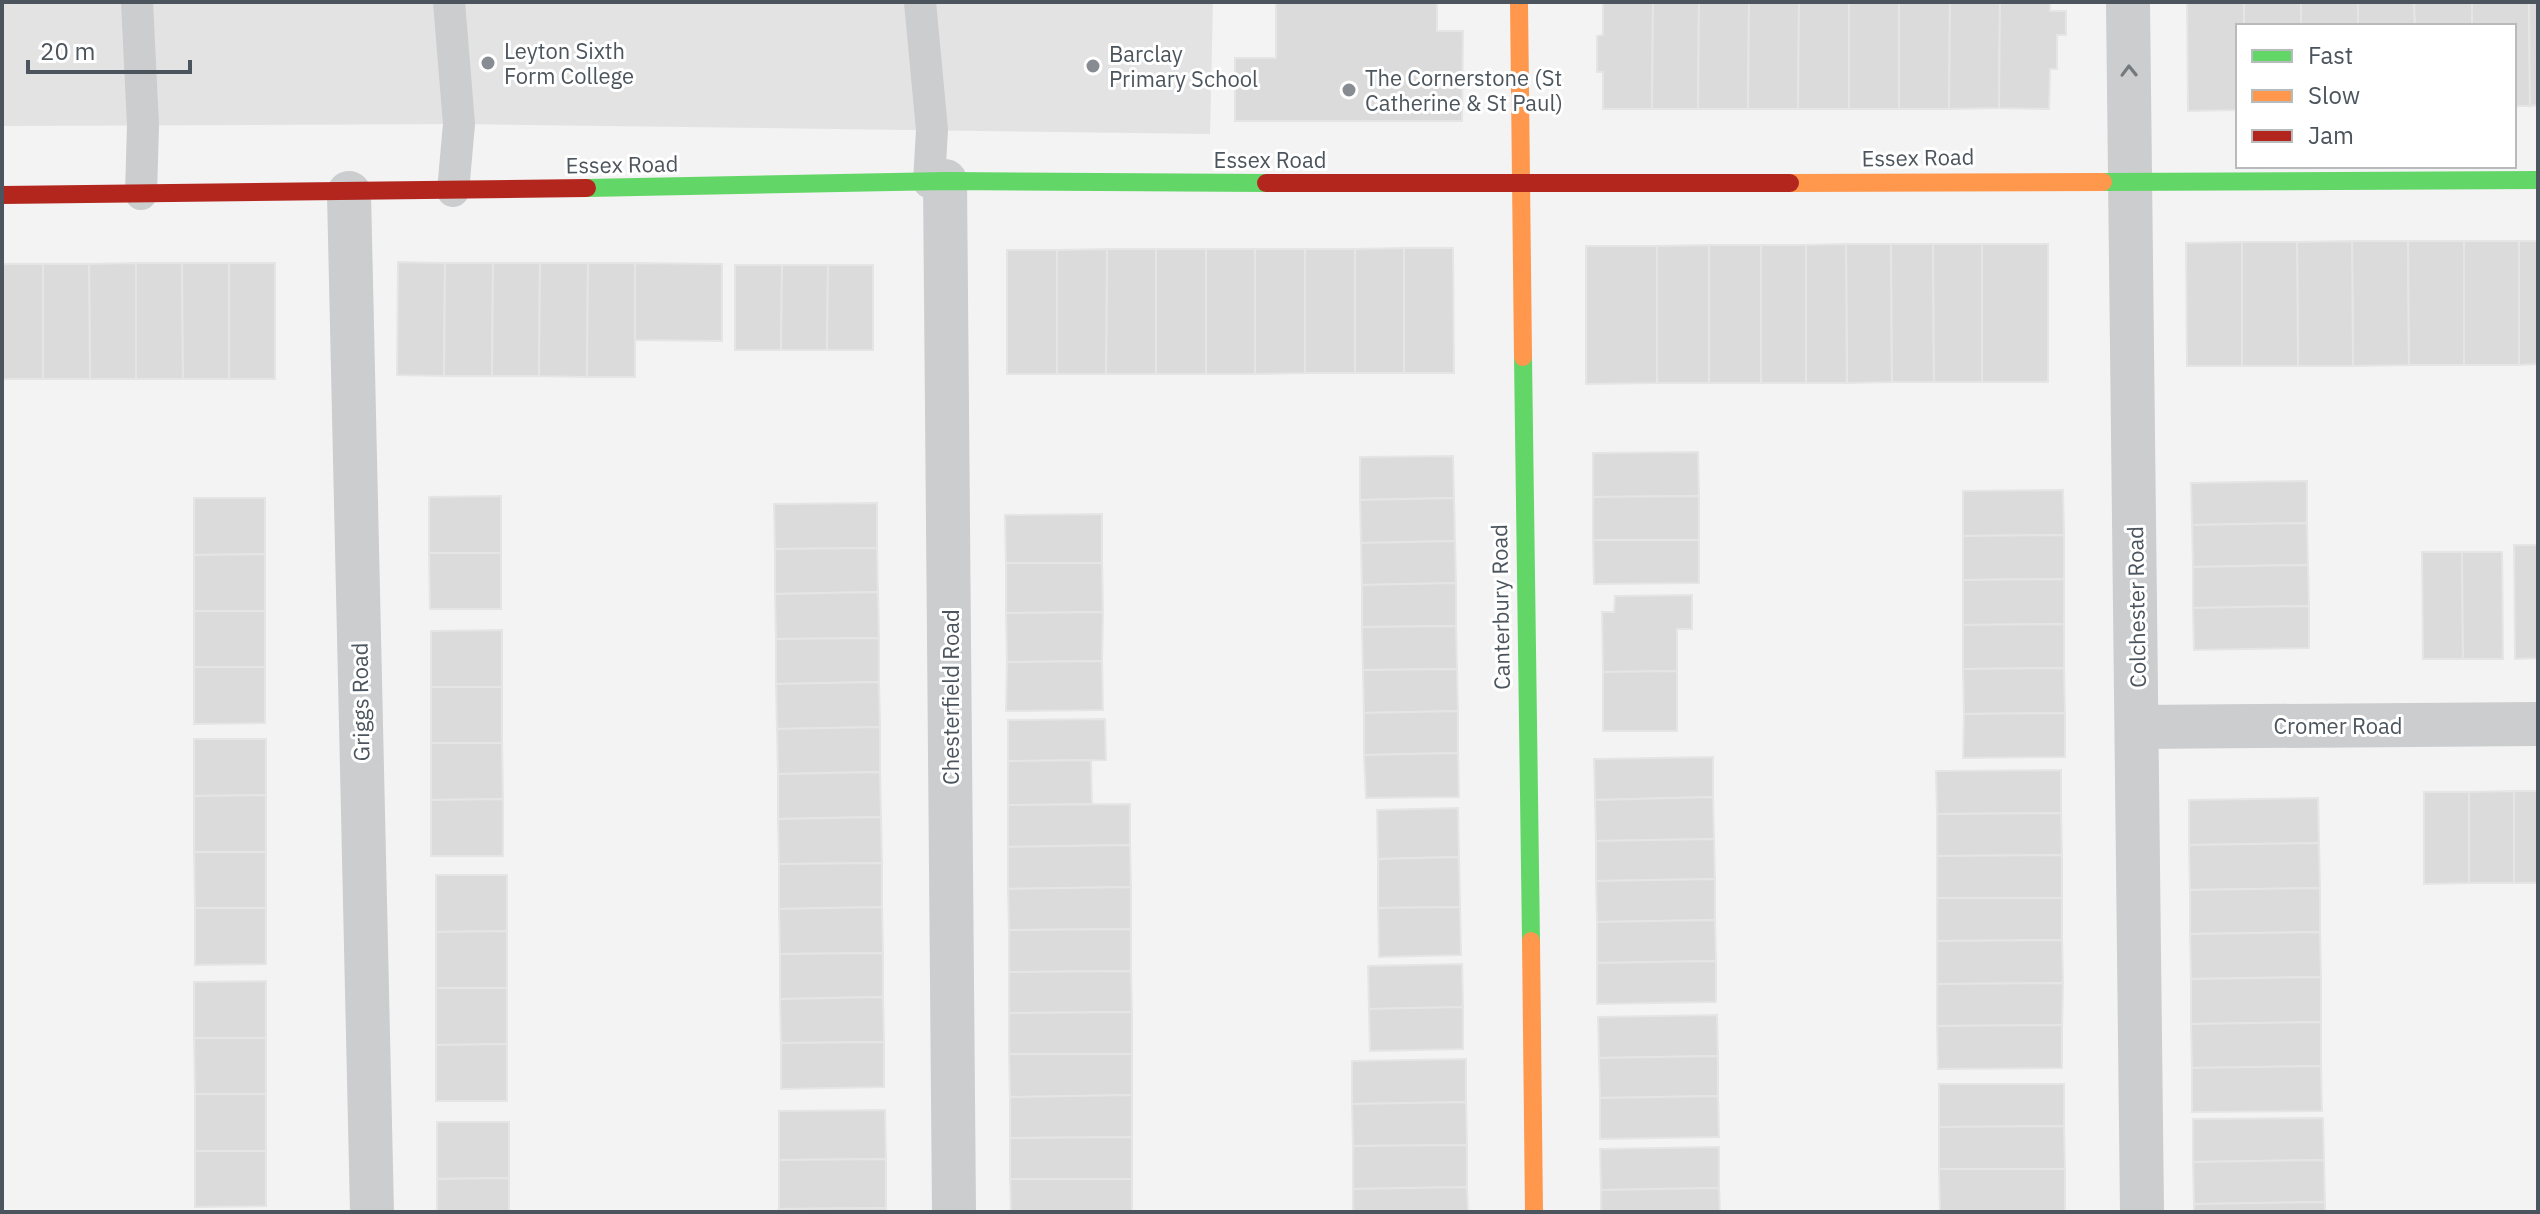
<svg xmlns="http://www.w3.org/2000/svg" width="2540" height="1214" font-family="'IBM Plex Sans',sans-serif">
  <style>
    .education { fill: #e4e3e3 }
    .building { fill: #dbdbdc; stroke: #e5e5e5; stroke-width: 2 }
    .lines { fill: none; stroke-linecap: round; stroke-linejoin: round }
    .lane { stroke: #cbcdce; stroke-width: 32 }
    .street { stroke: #cbcdce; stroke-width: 44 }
    .fast { stroke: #63d668; stroke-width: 18 }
    .slow { stroke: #ff974d; stroke-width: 18 }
    .jam { stroke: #b3261e; stroke-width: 18 }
    .oneway { stroke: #72797f }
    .poi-dot { fill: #868c92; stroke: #fff; stroke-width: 3 }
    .labels { text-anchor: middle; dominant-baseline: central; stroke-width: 6; stroke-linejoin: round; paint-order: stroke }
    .poi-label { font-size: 22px; fill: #4c555d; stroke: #fff; text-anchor: start }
    .street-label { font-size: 22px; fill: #4c555d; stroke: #fff }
  </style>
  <rect width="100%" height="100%" fill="#f3f3f3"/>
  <path class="education" d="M2,2h1211l-3,132 -751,-10 -457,2z"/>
  <g class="building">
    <path d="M1276,2h161v29h26l-1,90h-227v-63h41z"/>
    <path d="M1603,2h50l-1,107h-49v-37h-6v-36l6,-1z"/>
    <path d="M1653,2h46l-1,107h-46z"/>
    <path d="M1699,2h50l-1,107h-50z"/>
    <path d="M1749,2h50l-1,107h-50z"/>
    <path d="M1799,2h50v107h-51z"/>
    <rect x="1849" y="2" width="50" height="107"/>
    <path d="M1899,2h51l-1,107h-50z"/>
    <path d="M1950,2h50l-1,106 -50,1z"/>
    <path d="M2000,2h50v9h16v24h-9v34h-7l-1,40 -50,-1z"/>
    <path d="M2187,2h57v24h-6v84l-50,1z"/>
    <rect x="2244" y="2" width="57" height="24"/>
    <rect x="2301" y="2" width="57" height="24"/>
    <path d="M2358,2h56l1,24h-57z"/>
    <path d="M2414,2h58v24h-57z"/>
    <path d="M2472,2h57l1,104h-16v-80h-42z"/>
    <path d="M2529,2h9v103l-8,1z"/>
    <path d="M2352,241h56l1,124 -56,1z"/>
    <path d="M2352,241l1,125h-55l-1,-124z"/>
    <path d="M2408,241h56v124h-55z"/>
    <rect x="2464" y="241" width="55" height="124"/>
    <path d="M2519,241h19v123l-19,1z"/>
    <path d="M2242,242h55l1,124h-56z"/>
    <path d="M2242,242v124h-55l-1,-123z"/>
    <path d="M1846,244h45l1,138 -45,1z"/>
    <path d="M1846,244l1,139h-41v-138z"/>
    <path d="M1891,244h42l1,138h-42z"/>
    <path d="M1933,244h49v138h-48z"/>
    <rect x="1982" y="244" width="66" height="138"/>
    <rect x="1709" y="245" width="52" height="138"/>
    <path d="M1709,245v138h-52v-137z"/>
    <rect x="1761" y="245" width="45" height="138"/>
    <path d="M1586,246h71v137l-71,1z"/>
    <path d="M1404,248h49l1,125h-50z"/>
    <path d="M1404,248v125h-49v-124z"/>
    <path d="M1107,249h49v125h-50z"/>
    <path d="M1107,249l-1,125h-49v-124z"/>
    <rect x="1156" y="249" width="50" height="125"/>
    <rect x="1206" y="249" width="49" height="125"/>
    <path d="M1255,249h50v124l-50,1z"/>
    <rect x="1305" y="249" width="50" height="124"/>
    <rect x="1007" y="250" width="50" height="124"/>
    <path d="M398,262l47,1 -1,113 -47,-1z"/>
    <path d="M136,263h46l1,116h-47z"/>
    <path d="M136,263v116h-46l-1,-115z"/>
    <path d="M182,263h47v116h-46z"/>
    <rect x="229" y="263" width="46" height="116"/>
    <path d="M445,263h48l-1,113h-48z"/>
    <path d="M493,263h47l-1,113h-47z"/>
    <path d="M540,263h48l-1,114 -48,-1z"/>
    <path d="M588,263h47v114h-48z"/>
    <path d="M635,263l87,1v77l-87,-1z"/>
    <rect x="2" y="264" width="41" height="115"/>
    <path d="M43,264h46l1,115h-47z"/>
    <path d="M735,265h47l-1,85h-46z"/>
    <path d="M782,265h46l-1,85h-46z"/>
    <path d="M828,265h45v85h-46z"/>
    <path d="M1698,452l1,44 -106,1v-44z"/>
    <path d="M1453,456l1,42 -94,2v-43z"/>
    <path d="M2307,481v42l-115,2 -1,-42z"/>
    <path d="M2063,490l1,45 -101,1v-45z"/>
    <path d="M501,496v57h-72v-56z"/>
    <path d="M1699,496v44h-106v-43z"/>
    <path d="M194,498h71v56l-71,1z"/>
    <path d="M1454,498l1,43 -94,2 -1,-43z"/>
    <path d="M877,503v45l-102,1 -1,-45z"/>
    <path d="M1102,514v49h-96l-1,-48z"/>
    <path d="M2307,523l1,42 -115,2 -1,-42z"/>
    <path d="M2064,535v44l-101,1v-44z"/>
    <path d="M1593,540h106v43l-105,1z"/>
    <path d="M1455,541l1,42 -94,2 -1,-42z"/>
    <path d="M2514,545h24v113l-23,1z"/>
    <path d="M877,548l1,44 -103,2v-45z"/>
    <path d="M2422,552h40l1,107h-40z"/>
    <path d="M2462,552h40l1,107h-40z"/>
    <path d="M429,553h72v56h-71z"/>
    <path d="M265,554v57h-71v-56z"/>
    <path d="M1006,563h96l1,49 -97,1z"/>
    <path d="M2308,565l1,41 -116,2v-41z"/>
    <path d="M2064,579v45l-101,1v-45z"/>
    <path d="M1456,583v43l-94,1v-42z"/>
    <path d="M878,592l1,46 -103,1 -1,-45z"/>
    <path d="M1692,595v34h-15v42l-74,1 -1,-60h12l1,-16z"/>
    <path d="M2309,606v42l-115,2 -1,-42z"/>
    <rect x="194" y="611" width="71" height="56"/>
    <path d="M1103,612l-1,49 -95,1 -1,-49z"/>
    <path d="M2064,624v44l-101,1v-44z"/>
    <path d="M1456,626l1,43 -94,1 -1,-43z"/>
    <path d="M502,630v57h-71v-56z"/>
    <path d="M879,638v44l-103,2v-45z"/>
    <path d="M1102,661l1,49 -97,1 1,-49z"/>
    <path d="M194,667h71v56l-71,1z"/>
    <path d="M2064,668l1,45 -101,1 -1,-45z"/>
    <path d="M1457,669l1,42 -94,2 -1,-43z"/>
    <path d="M1677,671v60h-74v-59z"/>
    <path d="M879,682l1,45 -103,2 -1,-45z"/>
    <rect x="431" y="687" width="71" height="56"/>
    <path d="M1458,711v42l-94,2v-42z"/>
    <path d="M2065,713v44l-102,1 1,-44z"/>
    <path d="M1105,719l1,41 -98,1v-41z"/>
    <path d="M880,727v45l-102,2 -1,-45z"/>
    <path d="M194,739h72v56l-72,1z"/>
    <path d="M431,743h71l1,56 -72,1z"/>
    <path d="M1458,753l1,44 -93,1 -2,-43z"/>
    <path d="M1713,757v40l-118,3 -1,-41z"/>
    <path d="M1091,760l1,44 -84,1v-44z"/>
    <path d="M2061,770v43l-124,1 -1,-43z"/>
    <path d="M880,772l1,45 -103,2v-45z"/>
    <rect x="2514" y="791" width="24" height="92"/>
    <path d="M2514,791v92h-45v-91z"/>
    <path d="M2424,792h45v91l-45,1z"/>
    <path d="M266,795v57h-72v-56z"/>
    <path d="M1713,797l1,42 -118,2 -1,-41z"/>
    <path d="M2318,798l1,45 -130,2v-45z"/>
    <path d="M503,799v57h-72v-56z"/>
    <path d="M1130,804v41l-122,2v-42z"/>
    <path d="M1458,808l1,49 -81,2 -1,-49z"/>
    <path d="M2061,813l1,42 -125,1v-42z"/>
    <path d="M881,817l1,46 -103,1 -1,-45z"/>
    <path d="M1714,839l1,40 -119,2v-40z"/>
    <path d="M2319,843l1,45 -130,2 -1,-45z"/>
    <path d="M1130,845l1,42 -123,2v-42z"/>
    <path d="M194,852h72v56h-71z"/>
    <path d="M2062,855v43h-125v-42z"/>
    <path d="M1459,857l1,50 -82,1v-49z"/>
    <path d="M882,863v44l-103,2v-45z"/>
    <path d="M436,875h71v56l-71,1z"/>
    <path d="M1715,879v41l-118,2 -1,-41z"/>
    <path d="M1131,887v42l-122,1 -1,-41z"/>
    <path d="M2320,888v44l-130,2v-44z"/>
    <path d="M1937,898h125v42l-125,1z"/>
    <path d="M882,907l1,46 -103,1 -1,-45z"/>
    <path d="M1460,907l1,48 -82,2 -1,-49z"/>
    <path d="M195,908h71v56l-71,1z"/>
    <path d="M1715,920l1,41 -119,2v-41z"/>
    <path d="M1131,929v42l-122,1v-42z"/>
    <path d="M507,931v57h-71v-56z"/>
    <path d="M2320,932l1,45 -130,2 -1,-45z"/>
    <path d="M2062,940l1,43 -126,1v-43z"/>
    <path d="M883,953v44l-103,2v-45z"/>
    <path d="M1716,961v41l-119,2v-41z"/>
    <path d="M1462,964l1,43 -94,2 -1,-43z"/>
    <path d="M1131,971l1,41 -123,1v-41z"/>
    <path d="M2321,977v45l-130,2v-45z"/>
    <path d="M266,981v57h-72v-56z"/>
    <path d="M2063,983l-1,42 -125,1v-42z"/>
    <path d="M436,988h71v56l-71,1z"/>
    <path d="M883,997l1,45 -103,1 -1,-44z"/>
    <path d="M1463,1007v42l-93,2 -1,-42z"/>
    <path d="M1132,1012v42h-123v-41z"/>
    <path d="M1717,1015l1,41 -119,2 -1,-41z"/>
    <path d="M2321,1022v44l-129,2 -1,-44z"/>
    <path d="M2062,1025v43l-124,1 -1,-43z"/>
    <path d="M194,1038h72v56h-71z"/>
    <path d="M884,1042v45l-103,2v-46z"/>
    <path d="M507,1044v57h-71v-56z"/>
    <path d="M1009,1054h123v41l-122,2z"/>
    <path d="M1718,1056v40l-118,2 -1,-40z"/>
    <path d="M1466,1059v43l-114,2v-43z"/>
    <path d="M2321,1066l1,45 -130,1v-44z"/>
    <path d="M1939,1084h125v42l-125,1z"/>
    <rect x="195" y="1094" width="71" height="57"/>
    <path d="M1132,1095v42l-122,1v-41z"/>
    <path d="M1718,1096l1,41 -119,2v-41z"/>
    <path d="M1466,1102l1,43 -114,1 -1,-42z"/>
    <path d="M885,1110l1,49 -107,1v-49z"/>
    <path d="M2323,1118l1,42 -131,2v-43z"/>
    <path d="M437,1122h72v56l-72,1z"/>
    <path d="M2064,1126l1,43h-126v-42z"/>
    <path d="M1132,1137v42h-122v-41z"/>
    <path d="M1467,1145v42l-114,2v-43z"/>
    <path d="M1719,1147v41l-118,2 -1,-41z"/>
    <path d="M195,1151h71v55l-71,1z"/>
    <path d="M886,1159v49l-107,1v-49z"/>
    <path d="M2324,1160l1,42 -131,2 -1,-42z"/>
    <path d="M1939,1169h126v42l-125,1z"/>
    <path d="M509,1178v34h-72v-33z"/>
    <path d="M1010,1179h122v33h-121z"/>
    <path d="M1467,1187l1,25h-115v-23z"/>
    <path d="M1719,1188l1,24h-119v-22z"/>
    <path d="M2325,1202v10h-131v-8z"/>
    <path d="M886,1208v4h-106l-1,-3z"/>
  </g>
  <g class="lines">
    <g class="lane">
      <path d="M137,2l6,123 -2,69"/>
      <path d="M449,2l10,122 -6,67"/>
      <path d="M920,2l12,128 -3,52"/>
    </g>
    <g class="street">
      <path d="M2128,2l14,1210"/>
      <path d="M945,181l9,1031"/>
      <path d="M349,193l23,1019"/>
      <path d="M2137,727l401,-3"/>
    </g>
    <g class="fast">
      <path d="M2103,182l435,-2"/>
      <path d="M587,188l358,-7 321,2"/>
      <path d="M1523,357l8,584"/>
    </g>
    <g class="slow">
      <path d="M1519,2l4,355"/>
      <path d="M1790,183l313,-1"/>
      <path d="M1531,941l3,271"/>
    </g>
    <g class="jam">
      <path d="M1266,183h524"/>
      <path d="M2,195l585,-7"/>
    </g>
  </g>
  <defs><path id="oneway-chevron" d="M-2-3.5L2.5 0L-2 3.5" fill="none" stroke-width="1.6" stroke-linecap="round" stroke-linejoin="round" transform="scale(2)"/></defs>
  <use class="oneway" href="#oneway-chevron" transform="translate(2129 71) rotate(-91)"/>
  <g class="poi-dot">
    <circle cx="488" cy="63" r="8"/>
    <circle cx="1093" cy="66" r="8"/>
    <circle cx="1349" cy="90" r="8"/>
  </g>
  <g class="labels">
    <g class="poi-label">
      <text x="504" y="50">Leyton Sixth<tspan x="504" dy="25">Form College</tspan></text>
      <text x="1109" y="53">Barclay<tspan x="1109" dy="25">Primary School</tspan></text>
      <text x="1365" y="77">The Cornerstone (St<tspan x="1365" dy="25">Catherine &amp; St Paul)</tspan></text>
    </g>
    <g class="street-label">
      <text transform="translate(1918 157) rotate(-1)">Essex Road</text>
      <text x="1270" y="159">Essex Road</text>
      <text transform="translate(622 164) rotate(-1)">Essex Road</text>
      <text transform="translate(1500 607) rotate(-91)">Canterbury Road</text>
      <text transform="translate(2136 607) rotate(-91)">Colchester Road</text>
      <text transform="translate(950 697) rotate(-90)">Chesterfield Road</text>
      <text transform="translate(360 702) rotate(-91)">Griggs Road</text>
      <text x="2338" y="725">Cromer Road</text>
    </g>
  </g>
  <rect width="2540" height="1214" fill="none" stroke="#4c555d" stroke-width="8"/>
  <rect x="2236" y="24" width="280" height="144" fill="#ffffff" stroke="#b7bbbe" stroke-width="2"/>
  <rect x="2252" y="50" width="40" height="12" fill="#63d668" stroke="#b7bbbe" stroke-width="2"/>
  <text x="2308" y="64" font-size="24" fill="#4c555d">Fast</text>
  <rect x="2252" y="90" width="40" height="12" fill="#ff974d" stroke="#b7bbbe" stroke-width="2"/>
  <text x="2308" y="104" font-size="24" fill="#4c555d">Slow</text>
  <rect x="2252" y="130" width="40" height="12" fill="#b3261e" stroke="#b7bbbe" stroke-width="2"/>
  <text x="2308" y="144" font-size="24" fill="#4c555d">Jam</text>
  <path d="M28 60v12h162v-12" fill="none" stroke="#4c555d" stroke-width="4"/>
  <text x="40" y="60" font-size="24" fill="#4c555d" stroke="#ffffff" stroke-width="6" paint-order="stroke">20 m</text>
</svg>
